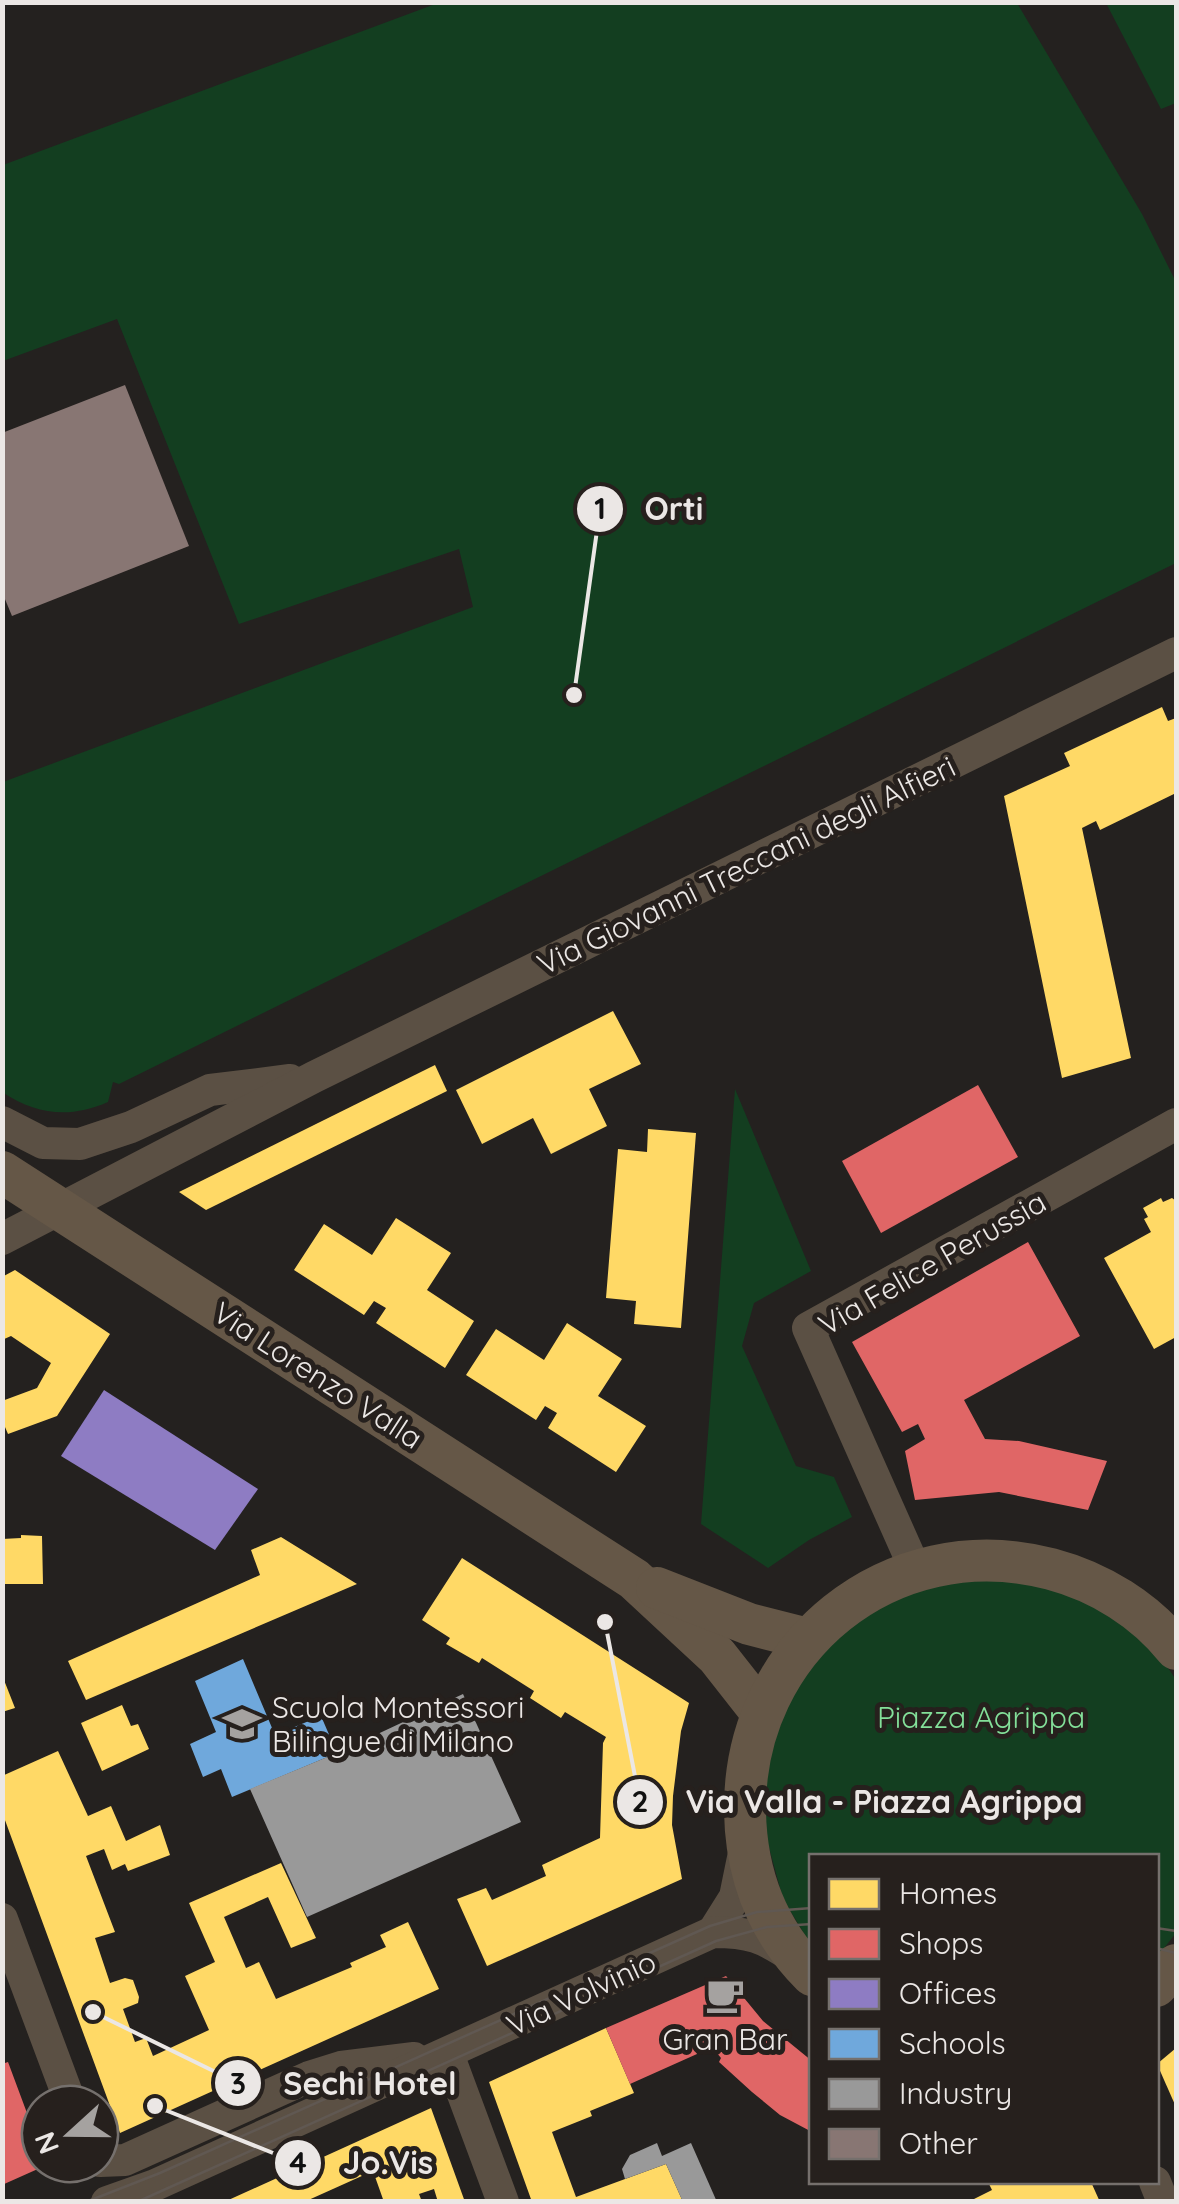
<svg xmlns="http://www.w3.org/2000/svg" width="1179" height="2204" font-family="Quicksand,sans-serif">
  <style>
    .green { fill: #133e20 }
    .homes { fill: #ffd966 }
    .shops { fill: #e06666 }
    .offices { fill: #8e7cc3 }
    .schools { fill: #6fa8dc }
    .industry { fill: #999 }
    .building { fill: #887673 }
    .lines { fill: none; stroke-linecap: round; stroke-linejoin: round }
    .minor { stroke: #5b5044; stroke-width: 32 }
    .major { stroke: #655747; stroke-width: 42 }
    .tram { stroke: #605852; stroke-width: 2.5 }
    .labels { text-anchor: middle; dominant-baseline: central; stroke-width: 10; stroke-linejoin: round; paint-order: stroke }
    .street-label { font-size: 30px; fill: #ebe7e5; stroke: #26201d }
    .poi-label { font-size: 30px; fill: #ebe7e5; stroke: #26201d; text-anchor: start }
    .park-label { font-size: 30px; fill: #83df99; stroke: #26201d }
    .leader { fill: none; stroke: #ebe7e5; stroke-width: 4 }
    .callout-dot { fill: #ebe7e5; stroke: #26201d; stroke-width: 4 }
    .mark-label { font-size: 30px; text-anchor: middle; font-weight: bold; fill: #111 }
    .callout-label { font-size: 32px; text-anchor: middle; font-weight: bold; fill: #ebe7e5; stroke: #26201d; stroke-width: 10; stroke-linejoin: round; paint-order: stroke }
  </style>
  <rect width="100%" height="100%" fill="#24211f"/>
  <g class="green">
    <path d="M438,3h579l125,211 34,68v281l-1057,521 -6,-2 -5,20c-37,16 -70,14 -106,-10l1,-310 470,-175 -14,-58 -220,75 -122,-305 -114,42v-196z"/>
    <path d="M1106,3h70v100l-15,6z"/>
    <path d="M735,1089l76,182 -57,32 -12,43 54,120 38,11 18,40 -43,23 -41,28 -67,-44z"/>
    <path d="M970,1578c23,1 48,0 70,5 52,11 109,52 136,97v253l-19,24 -1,-101h-344l-1,89 -28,-46 -19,-70 4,-72 26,-67 45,-56 61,-39z"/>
  </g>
  <g class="homes">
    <path d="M1162,707l6,14 8,-3v75l-76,37 -4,-9 -14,7 49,230 -69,20 -58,-282 66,-30 -6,-13z"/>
    <path d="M613,1011l28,53 -52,25 18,37 -56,28 -18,-36 -51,26 -26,-54z"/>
    <path d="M435,1065l12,26 -241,119 -27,-18z"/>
    <path d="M648,1129l48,4 -15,195 -47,-4 2,-23 -30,-3 12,-149 29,3z"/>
    <path d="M1161,1198l2,4 9,-4 4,3v136l-22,12 -50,-91 47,-26 -7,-13 4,-2 -5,-9z"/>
    <path d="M396,1218l55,35 -24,37 47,31 -29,47 -69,-45 10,-15 -12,-7 -10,14 -70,-45 30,-46 48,31z"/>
    <path d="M15,1270l95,64 -53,82 -49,18 -6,-14v-19l35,-13 14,-25 -40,-27 -9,4v-63z"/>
    <path d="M567,1323l55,36 -24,37 48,30 -30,46 -68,-44 9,-15 -12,-7 -9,14 -70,-45 30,-46 48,31z"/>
    <path d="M21,1535l21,1 1,48h-41v-45l19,-1z"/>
    <path d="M281,1537l76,47 -271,116 -18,-39 192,-86 -9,-25z"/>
    <path d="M462,1558l227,145 -8,28 -8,65 -1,29 10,54 -195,87 -30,-67 29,-11 6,12 54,-24 -4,-11 58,-27 3,-95 3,-6 -41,-25 -4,6 -31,-20 4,-7 -52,-33 -3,5 -33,-19 4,-6 -28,-18z"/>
    <path d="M2,1675l13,33 -13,4z"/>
    <path d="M122,1705l9,21 7,-2 11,25 -47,22 -21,-48z"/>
    <path d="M58,1751l30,65 23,-10 15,35 34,-16 10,30 -42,16 -3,-7 -13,6 -8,-21 -18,7 29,76 -20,6 15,45 15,-5 8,2 6,17 -1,6 -15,6 12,33 11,-4 7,18 56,-26 -24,-54 30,-14 -26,-59 92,-40 35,75 -25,10 -23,-51 -44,20 22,51 13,-6 17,37 76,-32 -2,-4 36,-16 -6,-12 28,-13 31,67 -319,144 -118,-321v-36z"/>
    <path d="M606,2028l28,65 -44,18 2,5 -40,16 24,65 90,-33 17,38h-151l-43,-120z"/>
    <path d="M1176,2048v59l-19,-43z"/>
    <path d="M431,2108l34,94h-27l-4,-13 -15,5 3,8h-38l-11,-31 -69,31h-80z"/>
    <path d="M988,2182h103l9,20h-132l24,-12z"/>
  </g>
  <g class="shops">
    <path d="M978,1085l40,72 -137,76 -39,-72z"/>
    <path d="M1028,1242l52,94 -116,64 21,39 34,2 88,20 -19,49 -89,-18 -84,8 -10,-49 20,-12 -7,-15 -16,8 -50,-90z"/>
    <path d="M726,1976l37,45 49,40v71l-32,-17 -28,-23 -33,-30 2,-4 -14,-17 -12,6 2,7 -67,30 -24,-56z"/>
    <path d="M8,2062l32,86v16h9l-47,21v-121z"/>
  </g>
  <path class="offices" d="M104,1390l154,99 -43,61 -154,-94z"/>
  <path class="schools" d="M243,1659l32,76 46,-19 16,37 -105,44 -11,-28 -18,8 -13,-33 26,-12 -21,-51z"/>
  <g class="industry">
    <path d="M463,1694l58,128 -214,95 -57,-128 87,-36z"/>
    <path d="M657,2143l5,13 29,-13 26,59h-34l-17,-38 -41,15 -3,-10 8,-14z"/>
  </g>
  <path class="building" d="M125,385l64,161 -177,70 -10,-24v-159z"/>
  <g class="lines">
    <g class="minor">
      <path d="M2,1122l41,21 37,1 51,-17 79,-37 80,-10"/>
      <path d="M2,1239l312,-162 862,-424"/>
      <path d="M916,1571l-108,-243 368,-204"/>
      <path d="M2,1919l69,185"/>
      <path d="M713,1932l22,-35 10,-49"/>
      <path d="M448,2054l55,148"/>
      <path d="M100,2161l25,-1 184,-83 32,-10 73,-9"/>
      <path d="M1155,2182l8,20"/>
      <path d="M107,2202l48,-17 558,-253c37,0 50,5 81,26"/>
    </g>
    <g class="major">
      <path d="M2,1172l632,407 83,77 44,56"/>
      <path d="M657,1588l92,36 59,15"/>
      <path d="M812,1975c-45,-45 -66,-101 -67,-164 -2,-163 145,-284 306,-242 49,13 94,41 125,80"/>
      <path d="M1156,1986l20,-21"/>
    </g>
    <g class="tram">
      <path d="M1156,1928l20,3"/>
      <path d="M1156,1948l20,5"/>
      <path d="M86,2202l74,-29 550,-247 47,-14 55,-4"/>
      <path d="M137,2202l579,-261 51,-14 45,-3"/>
    </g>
  </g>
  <defs>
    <g id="school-bare" transform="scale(3)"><path d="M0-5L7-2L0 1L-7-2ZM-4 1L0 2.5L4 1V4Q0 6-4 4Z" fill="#a5a2a0" stroke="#26201d" stroke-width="2.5" paint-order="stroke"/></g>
    <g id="cafe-bare" transform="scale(3)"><path d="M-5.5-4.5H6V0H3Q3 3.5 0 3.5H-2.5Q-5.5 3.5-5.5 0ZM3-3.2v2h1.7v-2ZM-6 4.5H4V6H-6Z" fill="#a5a2a0" stroke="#26201d" stroke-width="2.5" paint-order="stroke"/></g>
  </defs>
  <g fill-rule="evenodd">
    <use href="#school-bare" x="242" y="1724"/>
    <use href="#cafe-bare" x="725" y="1995"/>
  </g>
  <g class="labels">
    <g class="street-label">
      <text transform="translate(746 865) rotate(-26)">Via Giovanni Treccani degli Alfieri</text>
      <text transform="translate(932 1263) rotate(-30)">Via Felice Perussia</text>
      <text transform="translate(318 1375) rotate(33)">Via Lorenzo Valla</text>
      <text transform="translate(581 1993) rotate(-25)">Via Volvinio</text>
    </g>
    <g class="poi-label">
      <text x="272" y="1707">Scuola Montessori<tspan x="272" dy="34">Bilingue di Milano</tspan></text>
      <text x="725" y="2039" text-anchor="middle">Gran Bar</text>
    </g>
    <g class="park-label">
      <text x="981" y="1717">Piazza Agrippa</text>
    </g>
  </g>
  <path class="leader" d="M574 695L600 509M605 1622L640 1802M93 2012L238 2083M155 2106L298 2163"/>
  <g class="callout-dot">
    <circle cx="574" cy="695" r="10"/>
    <circle cx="605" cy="1622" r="10"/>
    <circle cx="93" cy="2012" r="10"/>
    <circle cx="155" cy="2106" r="10"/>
    <circle cx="600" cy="509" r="25"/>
    <circle cx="640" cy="1802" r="25"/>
    <circle cx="238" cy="2083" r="25"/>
    <circle cx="298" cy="2163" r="25"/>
  </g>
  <g class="mark-label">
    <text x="600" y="519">1</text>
    <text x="640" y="1812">2</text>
    <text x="238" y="2094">3</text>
    <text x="298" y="2173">4</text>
  </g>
  <g class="callout-label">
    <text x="674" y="520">Orti</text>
    <text x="884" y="1813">Via Valla - Piazza Agrippa</text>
    <text x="370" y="2095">Sechi Hotel</text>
    <text x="388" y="2174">Jo.Vis</text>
  </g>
  <rect width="1179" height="2204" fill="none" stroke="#ebe7e5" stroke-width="10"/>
  <rect x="809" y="1854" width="350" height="330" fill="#26201d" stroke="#75706d" stroke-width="2.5"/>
  <rect x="829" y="1879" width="50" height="30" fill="#ffd966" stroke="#75706d" stroke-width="2.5"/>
  <text x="899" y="1904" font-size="30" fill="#ebe7e5">Homes</text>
  <rect x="829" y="1929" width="50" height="30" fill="#e06666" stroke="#75706d" stroke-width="2.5"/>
  <text x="899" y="1954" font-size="30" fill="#ebe7e5">Shops</text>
  <rect x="829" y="1979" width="50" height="30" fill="#8e7cc3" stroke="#75706d" stroke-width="2.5"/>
  <text x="899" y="2004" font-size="30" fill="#ebe7e5">Offices</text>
  <rect x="829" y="2029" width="50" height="30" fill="#6fa8dc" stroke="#75706d" stroke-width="2.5"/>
  <text x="899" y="2054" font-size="30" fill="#ebe7e5">Schools</text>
  <rect x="829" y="2079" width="50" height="30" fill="#999999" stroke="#75706d" stroke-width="2.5"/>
  <text x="899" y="2104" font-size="30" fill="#ebe7e5">Industry</text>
  <rect x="829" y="2129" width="50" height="30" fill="#887673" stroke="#75706d" stroke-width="2.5"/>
  <text x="899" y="2154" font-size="30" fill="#ebe7e5">Other</text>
  <g transform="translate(70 2134) rotate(249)"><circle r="48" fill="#26201d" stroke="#75706d" stroke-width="2.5"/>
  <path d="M0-8L18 38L0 25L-18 38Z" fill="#a5a2a0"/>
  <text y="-15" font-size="28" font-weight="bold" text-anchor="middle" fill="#ebe7e5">N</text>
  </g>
</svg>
